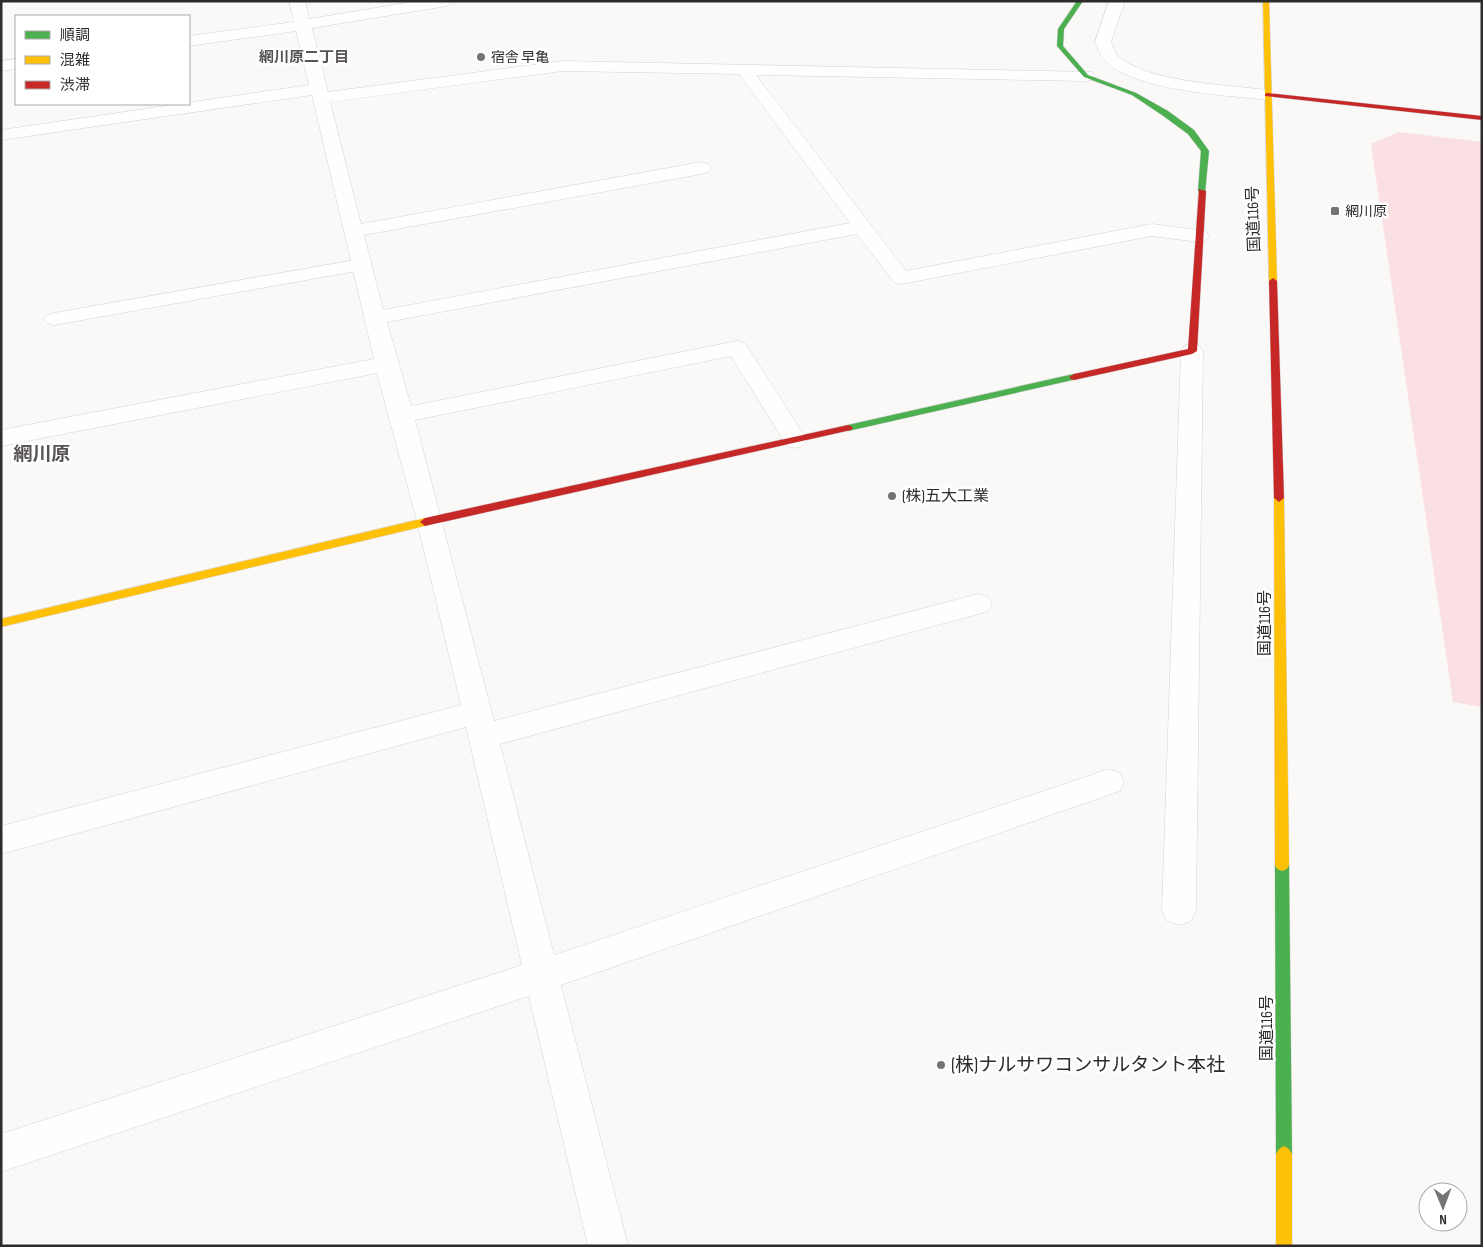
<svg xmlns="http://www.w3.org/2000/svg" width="1483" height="1247" font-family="'Sofia Sans Condensed','Noto Sans JP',sans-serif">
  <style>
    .green { fill: #fbe0e3 }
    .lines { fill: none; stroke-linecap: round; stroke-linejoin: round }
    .lane-casing { stroke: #d5d3d3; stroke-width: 1 }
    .street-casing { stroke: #d5d3d3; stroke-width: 1 }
    .fast-casing { stroke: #d5d3d3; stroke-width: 1 }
    .slow-casing { stroke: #d5d3d3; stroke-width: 1 }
    .jam-casing { stroke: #d5d3d3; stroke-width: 1 }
    .lane { fill: #fefefe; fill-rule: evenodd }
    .street { fill: #fefefe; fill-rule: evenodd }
    .fast { fill: #4caf50; fill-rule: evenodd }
    .slow { fill: #ffc107; fill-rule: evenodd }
    .jam { fill: #c62828; fill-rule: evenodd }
    .poi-dot { fill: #757373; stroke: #fff; stroke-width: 2 }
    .labels { text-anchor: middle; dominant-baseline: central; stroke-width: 5; stroke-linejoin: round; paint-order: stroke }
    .far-poi-label { font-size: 14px; fill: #2d2b2b; stroke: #fff; text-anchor: start }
    .far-neighbourhood-label { font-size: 15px; font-weight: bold; fill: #585454; stroke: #fff }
    .street-label { font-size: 16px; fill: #2d2b2b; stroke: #fff }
    .poi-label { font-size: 16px; fill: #2d2b2b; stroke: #fff; text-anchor: start }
    .quarter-label { font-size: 19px; font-weight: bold; fill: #585454; stroke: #fff }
    .near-poi-label { font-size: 19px; fill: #2d2b2b; stroke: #fff; text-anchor: start }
  </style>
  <rect width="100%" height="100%" fill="#fbf8f8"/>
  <path class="green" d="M1399,132l83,10v565l-29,-5 -82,-558z"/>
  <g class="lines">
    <g class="lane-casing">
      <path id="lane" d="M361,259l7,2 2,4 -2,4 -314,56 -7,-2 -3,-4 3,-4 7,-2z"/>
    </g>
    <g class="street-casing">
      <g id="street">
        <path d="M289,1h16l4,18 109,-18h36l-7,5 -135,22 16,64 235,-31 529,11 2,4 -2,4 -6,1 -330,-6 150,196 246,-47 47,6 7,2 3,4 -3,4 -7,2 -47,-6 -251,48 -7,-2 -37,-48 -470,88 24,84 326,-65 8,2 62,97 -4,6 -8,2 -8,-2 -56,-90 -316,64 79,301 484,-127 10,3 4,7 -4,7 -10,3 -478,130 54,211 555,-186 11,4 4,9 -4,9 -559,194 67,261h-40l-59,-250 -528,176v-38l521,-169 -56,-238 -465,127v-28l460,-121 -44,-184 -40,-148 -376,73v-16l373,-71 -62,-264 -311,45v-10l308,-45 -13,-54 -107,15v-10l105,-14zM563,71l176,3 111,149 -467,87 -19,-75 337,-61 7,-2 2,-4 -2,-4 -7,-2 -340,62 -31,-122z"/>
        <path d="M1109,1h16l-14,41c2,4 3,10 7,14 28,26 110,29 149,34l6,1 3,4 -3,4 -6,1c-42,-5 -130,-9 -161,-38 -5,-5 -8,-13 -11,-20z"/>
        <path d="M16,59v10l-15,2v-10z"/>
        <path d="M1192,344l8,2 3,5 -7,559 -5,11 -12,4 -12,-4 -5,-11 19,-559 3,-5z"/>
      </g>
    </g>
    <g class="fast-casing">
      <g id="fast">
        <path d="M1077,1h6l-19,28 -1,17 25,29 48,18 32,18 26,19 15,21 -4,42 -7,-2 3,-40 -13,-17 -26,-19 -30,-20 -48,-18 -27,-31 1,-17z"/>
        <path d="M1074,374l5,3 -2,2 -229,52 -5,-3 5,-3z"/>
        <path d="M1282,859l5,2 2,4 3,289 -3,5 -5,3 -5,-3 -3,-5 -1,-289 2,-4z"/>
      </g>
    </g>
    <g class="slow-casing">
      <g id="slow">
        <path d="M1263,1h6l8,280 -4,3 -4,-3z"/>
        <path d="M1279,494l5,4 5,367 -2,4 -5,2 -5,-2 -2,-4 -1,-367z"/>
        <path d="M425,518l4,1 1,3 -1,3 -428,102v-8z"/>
        <path d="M1284,1146l5,3 3,5v92h-16v-92l3,-5z"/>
      </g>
    </g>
    <g class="jam-casing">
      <g id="jam">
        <path d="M1267,93l215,23v4l-217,-24v-2z"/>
        <path d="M1199,189l7,2 -9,160 -5,3 -118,26 -3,-1 -2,-2 5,-3 114,-25z"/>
        <path d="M1273,278l4,3 7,217 -5,4 -5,-4 -5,-217z"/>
        <path d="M848,425l3,1 2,2 -2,2 -426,96 -5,-4 5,-4z"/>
      </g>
    </g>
    <use href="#lane" class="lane"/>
    <use href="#street" class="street"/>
    <use href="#fast" class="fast"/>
    <use href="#slow" class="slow"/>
    <use href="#jam" class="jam"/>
  </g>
  <g class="poi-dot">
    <circle cx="481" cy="57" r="5"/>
    <rect x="1330" y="206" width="10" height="10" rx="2.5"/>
    <circle cx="892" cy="496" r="5"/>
    <circle cx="941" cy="1065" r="5"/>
  </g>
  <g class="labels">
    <g class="far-poi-label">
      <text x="491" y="57">宿舎 早亀</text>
      <text x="1345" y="211">網川原</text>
    </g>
    <g class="far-neighbourhood-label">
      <text x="304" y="57">網川原二丁目</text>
    </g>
    <g class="street-label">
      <text transform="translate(1254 219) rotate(-92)">国道116号</text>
      <text transform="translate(1265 623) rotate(-90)">国道116号</text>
      <text transform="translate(1267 1028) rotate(-90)">国道116号</text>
    </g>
    <g class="poi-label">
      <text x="902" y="496">(株)五大工業</text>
    </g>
    <g class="quarter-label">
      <text x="42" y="454">網川原</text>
    </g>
    <g class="near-poi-label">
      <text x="951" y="1065">(株)ナルサワコンサルタント本社</text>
    </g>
  </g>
  <rect width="1483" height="1247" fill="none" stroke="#2d2b2b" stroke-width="5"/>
  <rect x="15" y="15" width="175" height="90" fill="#ffffff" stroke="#abaaaa"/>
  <rect x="25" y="31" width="25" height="8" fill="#4caf50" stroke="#abaaaa"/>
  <text x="60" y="40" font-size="15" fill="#2d2b2b">順調</text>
  <rect x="25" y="56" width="25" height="8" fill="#ffc107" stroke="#abaaaa"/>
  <text x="60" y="65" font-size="15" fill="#2d2b2b">混雑</text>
  <rect x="25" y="81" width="25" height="8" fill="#c62828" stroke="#abaaaa"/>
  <text x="60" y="90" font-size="15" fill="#2d2b2b">渋滞</text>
  <g transform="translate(1443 1207) rotate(179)"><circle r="24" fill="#ffffff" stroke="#abaaaa"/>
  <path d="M0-4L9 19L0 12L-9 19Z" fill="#757373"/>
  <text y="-8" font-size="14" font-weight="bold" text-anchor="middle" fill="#2d2b2b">N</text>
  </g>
</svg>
